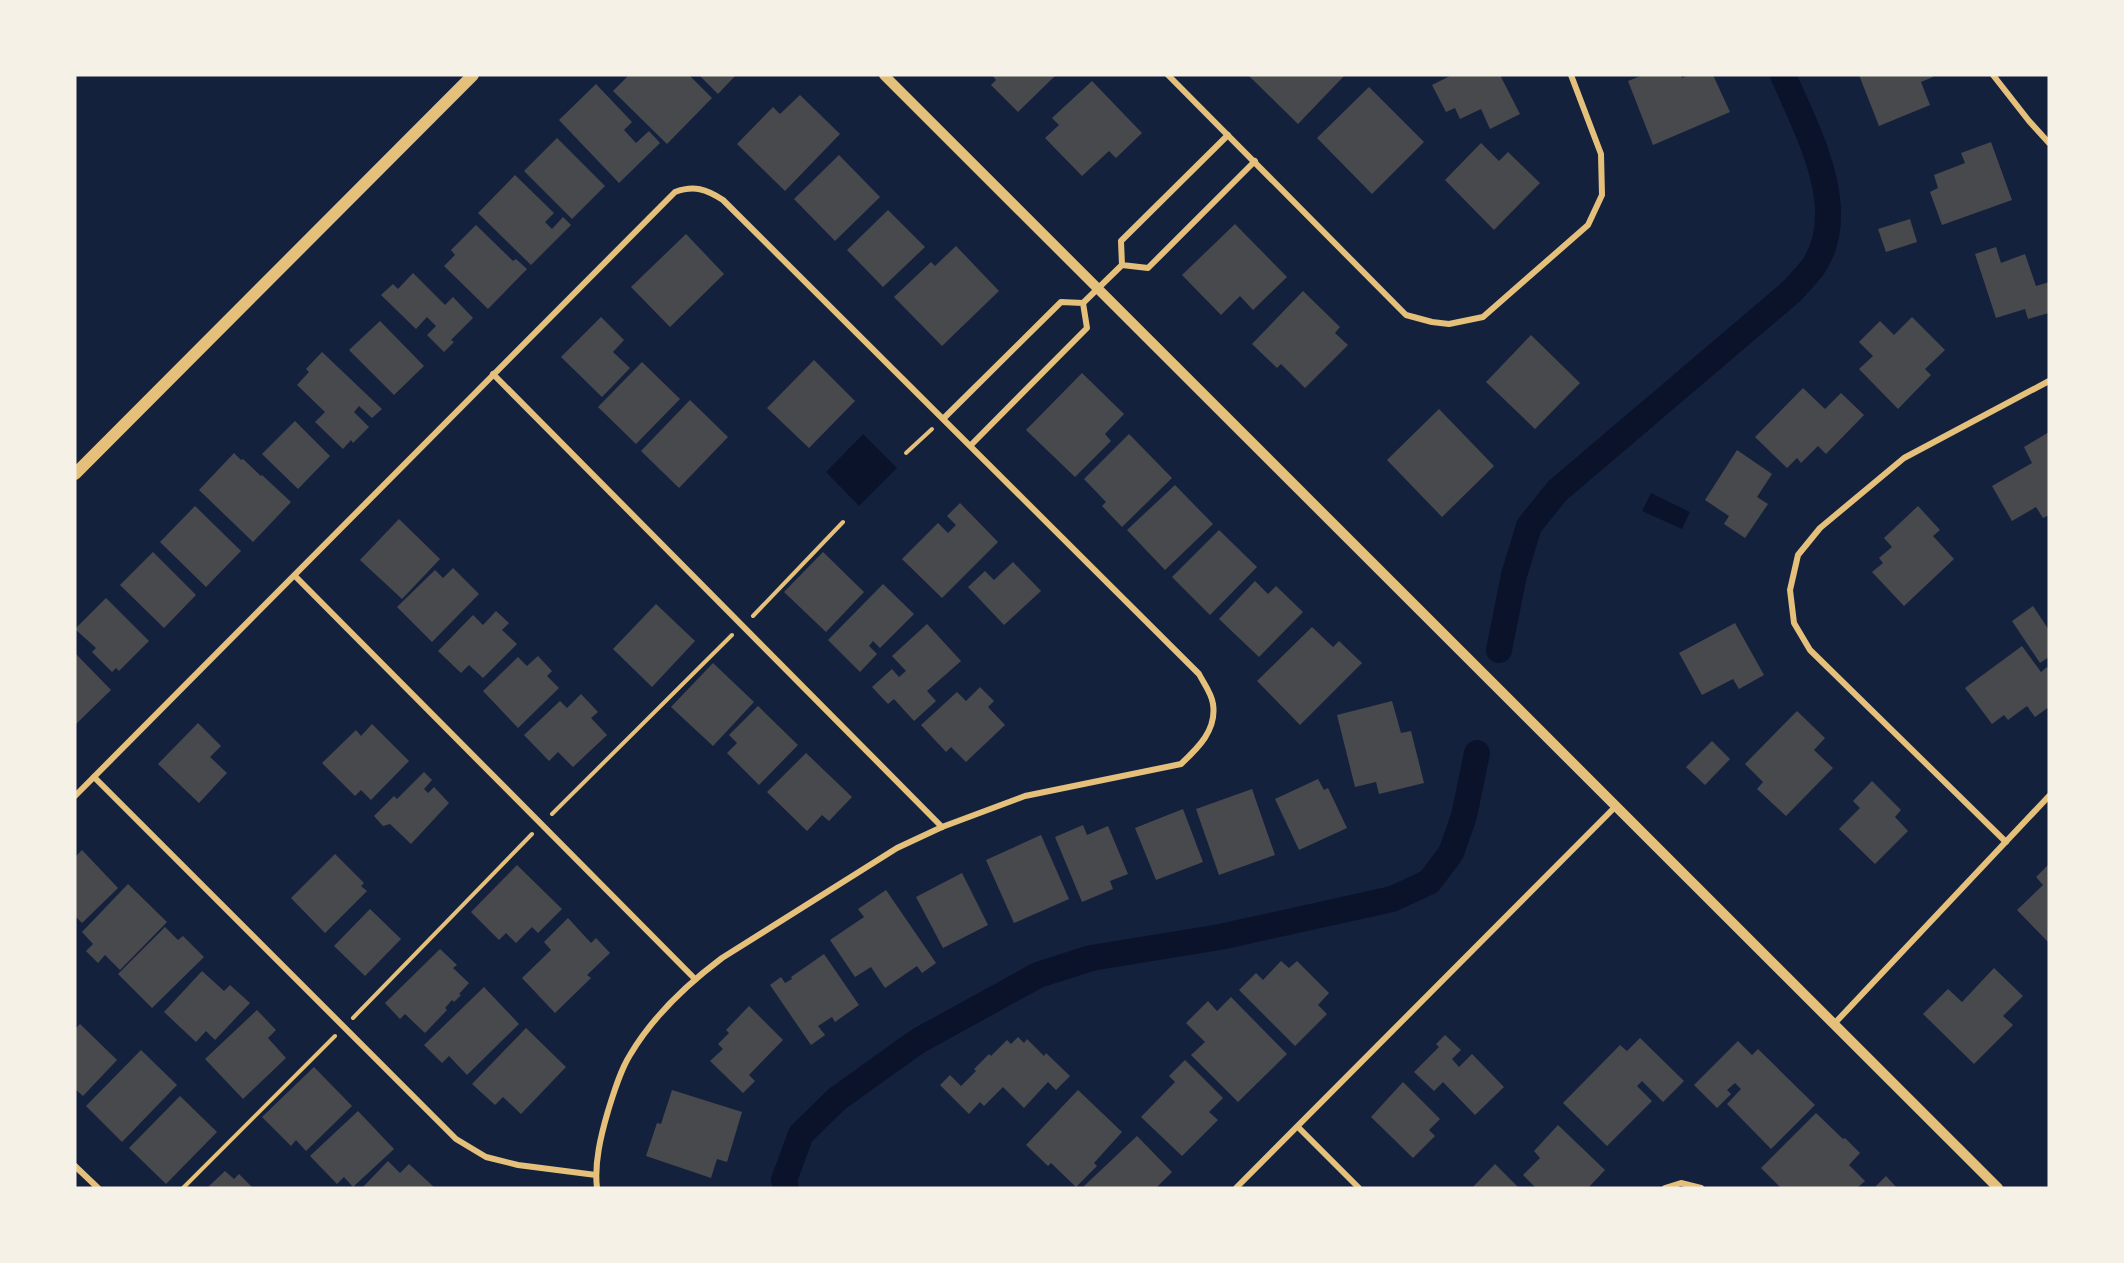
<svg xmlns="http://www.w3.org/2000/svg" width="2124" height="1263" font-family="Jost,sans-serif">
  <style>
    .water { fill: #0b132b }
    .lines { fill: none; stroke-linecap: round; stroke-linejoin: round }
    .canal { stroke: #0b132b; stroke-width: 26 }
    .building { fill: #48494c }
    .path { stroke: #e5c07b; stroke-width: 4 }
    .minor { stroke: #e5c07b; stroke-width: 6 }
    .tertiary { stroke: #e5c07b; stroke-width: 10 }
    .secondary { stroke: #e5c07b; stroke-width: 12 }
  </style>
  <rect width="100%" height="100%" fill="#14213d"/>
  <g class="water">
    <path d="M863,434l34,34 -38,38 -33,-34z"/>
    <path d="M1651,493l39,19 -8,17 -40,-18z"/>
  </g>
  <g class="lines">
    <g class="canal">
      <path d="M1499,650l15,-75 15,-49 28,-35 235,-200c7,-8 15,-16 21,-24 39,-57 -7,-138 -30,-192"/>
      <path d="M786,1188l-2,-8 17,-46 36,-35 81,-58 120,-66 53,-17 129,-21 172,-38 37,-17 22,-29 13,-37 13,-63"/>
    </g>
  </g>
  <g class="building">
    <path d="M629,75h60l23,23 -45,46 -54,-53z"/>
    <path d="M699,75h37l-18,19z"/>
    <path d="M992,75h64l-38,37 -27,-27 5,-5z"/>
    <path d="M1248,75h97l-47,49z"/>
    <path d="M1452,75h48l20,39 -30,15 -9,-20 -21,10 -5,-11 -9,4 -14,-27z"/>
    <path d="M1643,75h37l2,3 8,-3h23l17,37 -77,33 -25,-64z"/>
    <path d="M1859,75h73l1,2 -12,5 9,23 -51,21z"/>
    <path d="M1092,81l50,52 -26,25 -7,-7 -27,25 -37,-38 14,-13 -7,-7z"/>
    <path d="M596,84l36,38 -8,8 12,13 13,-12 11,12 -41,40 -60,-63z"/>
    <path d="M1369,87l55,55 -52,52 -55,-56z"/>
    <path d="M800,95l40,39 -55,57 -48,-47 36,-37 7,7z"/>
    <path d="M557,138l48,48 -33,33 -48,-48z"/>
    <path d="M1991,142l21,58 -70,25 -12,-33 8,-4 -4,-13 31,-12 -4,-10z"/>
    <path d="M1481,143l18,18 9,-9 32,31 -46,47 -49,-50z"/>
    <path d="M839,155l41,42 -45,44 -41,-42z"/>
    <path d="M515,175l39,38 -9,9 7,7 11,-12 8,8 -40,40 -53,-52z"/>
    <path d="M888,210l37,37 -42,40 -36,-37z"/>
    <path d="M1910,219l7,23 -31,10 -8,-23z"/>
    <path d="M1235,224l52,53 -34,33 -13,-14 -19,19 -39,-40z"/>
    <path d="M476,225l37,36 3,-2 11,10 -39,40 -44,-43 11,-11 -4,-5z"/>
    <path d="M686,234l38,40 -54,53 -39,-40z"/>
    <path d="M956,246l43,45 -57,55 -48,-49 37,-35 4,4z"/>
    <path d="M1996,247l5,16 24,-9 11,32 13,-4v31l-21,6 -3,-10 -29,9 -21,-64z"/>
    <path d="M413,273l32,32 8,-8 20,21 -22,22 3,2 -10,10 -17,-17 9,-9 -9,-9 -11,12 -35,-34 12,-11 5,5z"/>
    <path d="M1303,291l37,36 -5,6 13,12 -43,43 -24,-24 -4,4 -25,-24z"/>
    <path d="M601,317l23,23 -11,12 17,16 -28,29 -41,-40z"/>
    <path d="M1912,317l33,33 -20,19 6,6 -33,34 -39,-40 14,-13 -14,-14 21,-21 14,14z"/>
    <path d="M380,321l44,45 -30,29 -45,-45z"/>
    <path d="M1531,335l49,48 -45,46 -49,-47z"/>
    <path d="M322,352l60,57 -10,9 -13,-12 -5,6 15,15 -16,16 -2,-3 -8,9 -28,-27 10,-10 -28,-27 12,-13 -3,-3z"/>
    <path d="M814,360l41,41 -46,47 -42,-40z"/>
    <path d="M642,362l38,37 -44,45 -38,-37z"/>
    <path d="M1082,373l42,41 -19,20 6,7 -36,36 -49,-47z"/>
    <path d="M1803,388l22,21 16,-16 23,22 -38,39 -8,-8 -17,17 -4,-5 -10,10 -32,-31z"/>
    <path d="M690,400l38,37 -49,51 -38,-37z"/>
    <path d="M1439,409l55,57 -52,51 -55,-57z"/>
    <path d="M295,421l35,35 -32,33 -36,-35z"/>
    <path d="M2049,432v83l-6,3 -7,-11 -24,14 -20,-35 40,-23 -8,-16z"/>
    <path d="M1129,434l43,44 -50,49 -20,-21 4,-4 -22,-23z"/>
    <path d="M1737,450l35,24 -15,23 11,7 -23,34 -21,-14 5,-8 -24,-16z"/>
    <path d="M234,453l7,7 2,-1 18,17 1,-1 29,27 -38,40 -54,-52z"/>
    <path d="M1175,485l38,39 -48,46 -38,-40z"/>
    <path d="M960,503l38,39 -56,56 -40,-39 36,-36 10,10 8,-8 -9,-9z"/>
    <path d="M195,506l46,45 -35,36 -46,-45z"/>
    <path d="M1918,506l22,24 -7,6 21,23 -50,47 -32,-34 11,-9 -4,-5 13,-11 -8,-9z"/>
    <path d="M399,519l41,40 -38,40 -42,-39z"/>
    <path d="M1219,530l38,37 -47,48 -38,-38z"/>
    <path d="M153,552l43,43 -32,33 -44,-43z"/>
    <path d="M823,552l41,40 -38,40 -42,-40z"/>
    <path d="M1013,562l28,29 -37,34 -36,-38 17,-16 9,9z"/>
    <path d="M453,568l26,26 -47,48 -35,-35 38,-37 8,8z"/>
    <path d="M1255,581l13,13 8,-8 27,26 -44,45 -40,-38z"/>
    <path d="M883,584l31,30 -34,34 -7,-7 -4,5 8,8 -17,18 -32,-32z"/>
    <path d="M106,598l43,43 -30,30 -3,-3 -4,4 -20,-20 4,-4 -21,-19z"/>
    <path d="M656,604l39,37 -43,46 -39,-38z"/>
    <path d="M2033,606l16,24v27l-9,6 -28,-42z"/>
    <path d="M496,611l13,12 -7,7 15,14 -34,34 -14,-13 -8,8 -23,-22 35,-36 10,10z"/>
    <path d="M1735,623l29,52 -25,14 -6,-10 -31,16 -23,-42z"/>
    <path d="M927,624l34,37 -34,30 9,10 -22,20 -20,-22 -6,5 -16,-17 20,-18 7,8 7,-6 -14,-15z"/>
    <path d="M1312,627l21,20 6,-6 23,22 -62,62 -43,-44z"/>
    <path d="M2022,646l19,26 6,-5 2,3v37l-14,10 -8,-11 -19,14 -4,-5 -12,9 -27,-36z"/>
    <path d="M75,653l36,37 -36,35z"/>
    <path d="M538,656l14,15 -5,5 12,12 -41,40 -35,-37 35,-34 9,9z"/>
    <path d="M713,663l41,39 -41,44 -42,-39z"/>
    <path d="M980,687l14,14 -6,6 17,18 -39,37 -15,-15 -5,5 -25,-27 36,-33 9,9z"/>
    <path d="M581,694l17,18 -7,6 16,17 -34,32 -15,-15 -9,9 -25,-26 36,-34 7,7z"/>
    <path d="M1392,701l9,32 10,-2 13,52 -45,11 -3,-12 -21,5 -18,-72z"/>
    <path d="M758,706l40,39 -39,40 -32,-32 10,-10 -8,-8z"/>
    <path d="M1797,711l28,27 -11,12 19,18 -47,48 -29,-27 6,-7 -18,-18z"/>
    <path d="M198,723l23,23 -11,11 17,16 -28,30 -41,-39z"/>
    <path d="M372,724l37,37 -38,39 -10,-10 -6,6 -33,-33 34,-33 5,6z"/>
    <path d="M1712,741l18,18 -25,26 -19,-18z"/>
    <path d="M806,753l46,44 -23,24 -7,-6 -15,16 -40,-39z"/>
    <path d="M424,772l8,8 -8,9 4,4 6,-6 15,16 -38,41 -21,-20 -7,2 -9,-10 20,-20 3,3z"/>
    <path d="M1318,779l6,11 4,-2 19,40 -48,22 -24,-51z"/>
    <path d="M1872,781l29,29 -6,7 13,14 -33,33 -36,-35 21,-21 -7,-7z"/>
    <path d="M1252,789l23,66 -56,20 -23,-66z"/>
    <path d="M1183,809l20,53 -47,18 -21,-52z"/>
    <path d="M1083,825l4,10 21,-9 20,48 -18,7 3,8 -31,13 -27,-65z"/>
    <path d="M1041,835l28,64 -55,24 -28,-63z"/>
    <path d="M82,850l36,38 -36,35 -7,-7v-59z"/>
    <path d="M335,854l29,29 -3,3 6,5 -42,42 -34,-35z"/>
    <path d="M2049,864v79l-32,-33 26,-25 -7,-8z"/>
    <path d="M517,865l45,44 -24,24 -6,-6 -16,16 -10,-10 -7,7 -28,-28z"/>
    <path d="M962,873l26,52 -45,23 -27,-51z"/>
    <path d="M128,884l39,38 -47,48 -15,-15 -7,8 -12,-12 7,-7 -11,-12z"/>
    <path d="M886,890l50,73 -14,10 -5,-7 -32,22 -14,-21 -16,10 -25,-37 34,-23 -6,-8z"/>
    <path d="M370,909l31,30 -36,37 -31,-30z"/>
    <path d="M568,918l23,25 5,-5 14,15 -23,22 4,3 -36,35 -33,-35 29,-28 -7,-8z"/>
    <path d="M165,927l13,13 5,-4 21,21 -52,51 -34,-34z"/>
    <path d="M440,949l17,16 -4,3 16,15 -10,11 2,1 -7,7 -2,-2 -7,8 2,2 -22,23 -20,-19 -5,5 -15,-16z"/>
    <path d="M824,954l35,51 -24,17 -3,-5 -14,9 7,9 -14,10 -41,-60 11,-8 4,6 7,-4 -1,-2z"/>
    <path d="M1281,961l8,7 8,-7 32,32 -11,12 9,9 -32,32 -56,-56 17,-17 7,7z"/>
    <path d="M1994,968l29,28 -20,20 10,9 -39,39 -51,-50 25,-25 14,13z"/>
    <path d="M202,971l22,20 6,-6 20,18 -35,37 -9,-9 -10,11 -32,-30z"/>
    <path d="M484,987l35,37 -52,51 -18,-19 -7,7 -18,-18z"/>
    <path d="M1231,997l56,57 -49,48 -47,-47 14,-13 -19,-19 22,-22 9,10z"/>
    <path d="M749,1006l34,34 -34,35 6,6 -12,12 -33,-32 13,-12 -5,-5 11,-11 -3,-3z"/>
    <path d="M257,1010l19,20 -8,8 18,20 -43,41 -38,-40z"/>
    <path d="M80,1024l37,36 -34,36 -8,-7v-60z"/>
    <path d="M526,1028l40,39 -45,47 -18,-17 -8,8 -23,-21z"/>
    <path d="M1445,1035l16,15 -9,9 7,8 13,-13 32,33 -29,28 -32,-33 -9,9 -20,-19 25,-25 -3,-3z"/>
    <path d="M1018,1037l6,6 3,-4 17,17 2,-3 24,23 -14,14 -8,-8 -24,26 -21,-21 -19,19 -4,-4 -11,12 -29,-29 10,-10 11,11 15,-15 -2,-2 15,-15 2,2 16,-16 4,4z"/>
    <path d="M1640,1038l44,43 -21,21 -21,-21 -5,5 15,15 -45,45 -44,-43 57,-58 7,6z"/>
    <path d="M1738,1041l14,14 6,-6 57,56 -44,44 -44,-45 14,-15 -6,-6 -8,7 4,4 -14,14 -23,-23z"/>
    <path d="M141,1050l36,35 -55,57 -36,-36z"/>
    <path d="M1185,1060l38,38 -14,14 9,8 -36,36 -41,-39 34,-35 -6,-6z"/>
    <path d="M314,1067l38,39 -46,45 -10,-11 -5,6 -29,-29z"/>
    <path d="M1403,1082l37,37 -11,11 6,6 -22,22 -42,-41z"/>
    <path d="M672,1090l70,22 -15,50 -10,-3 -6,19 -65,-22 11,-33 4,1z"/>
    <path d="M1078,1090l44,42 -28,31 3,3 -21,21 -25,-24 -3,3 -22,-21z"/>
    <path d="M180,1096l37,36 -51,52 -37,-36z"/>
    <path d="M358,1111l36,38 -41,38 -9,-10 -7,7 -27,-28z"/>
    <path d="M1816,1113l27,26 2,-1 15,15 -11,12 16,16 -8,7h-76l-20,-20z"/>
    <path d="M1558,1125l47,45 -17,18h-52l-13,-13 17,-17 -6,-7z"/>
    <path d="M1137,1136l35,36 -16,16h-74z"/>
    <path d="M388,1161l12,12 9,-9 26,24h-73z"/>
    <path d="M1495,1164l24,24h-47z"/>
    <path d="M225,1171l9,8 5,-5 14,14h-46z"/>
    <path d="M1886,1176l11,12h-23z"/>
  </g>
  <g class="lines">
    <g class="path">
      <path d="M906,453l26,-24"/>
      <path d="M753,616l90,-94"/>
      <path d="M552,814l180,-179"/>
      <path d="M353,1018l179,-184"/>
      <path d="M183,1188l152,-152"/>
    </g>
    <g class="minor">
      <path d="M1168,75l238,240 26,7 17,2 34,-7 105,-92 14,-30 -1,-41 -30,-79"/>
      <path d="M1993,75l36,46 20,22"/>
      <path d="M1228,135l-107,106 1,24 26,3 107,-107"/>
      <path d="M1083,303l39,-38"/>
      <path d="M493,374l449,453"/>
      <path d="M944,418l117,-116 22,1 4,25 -116,117"/>
      <path d="M295,576l400,403"/>
      <path d="M94,777l362,362 30,18 32,8 78,10"/>
      <path d="M75,796l600,-604c19,-7 31,-3 48,8l476,474c4,8 13,20 14,30 4,26 -15,44 -32,60l-156,32 -83,31 -45,21 -175,110c-36,27 -69,58 -92,97 -10,16 -16,37 -22,56 -7,24 -14,52 -11,77"/>
      <path d="M2006,842l-196,-192 -16,-27 -4,-33 8,-35 22,-27 84,-70 145,-77"/>
      <path d="M1834,1024l215,-228"/>
      <path d="M1298,1127l61,61"/>
      <path d="M75,1166l23,22"/>
      <path d="M1236,1188l380,-382"/>
      <path d="M1665,1188l16,-5 20,5"/>
    </g>
    <path class="tertiary" d="M884,75l1114,1113"/>
    <path class="secondary" d="M75,474l398,-399"/>
  </g>
  <rect width="2124" height="1263" fill="none" stroke="#f6f1e7" stroke-width="153"/>
</svg>
